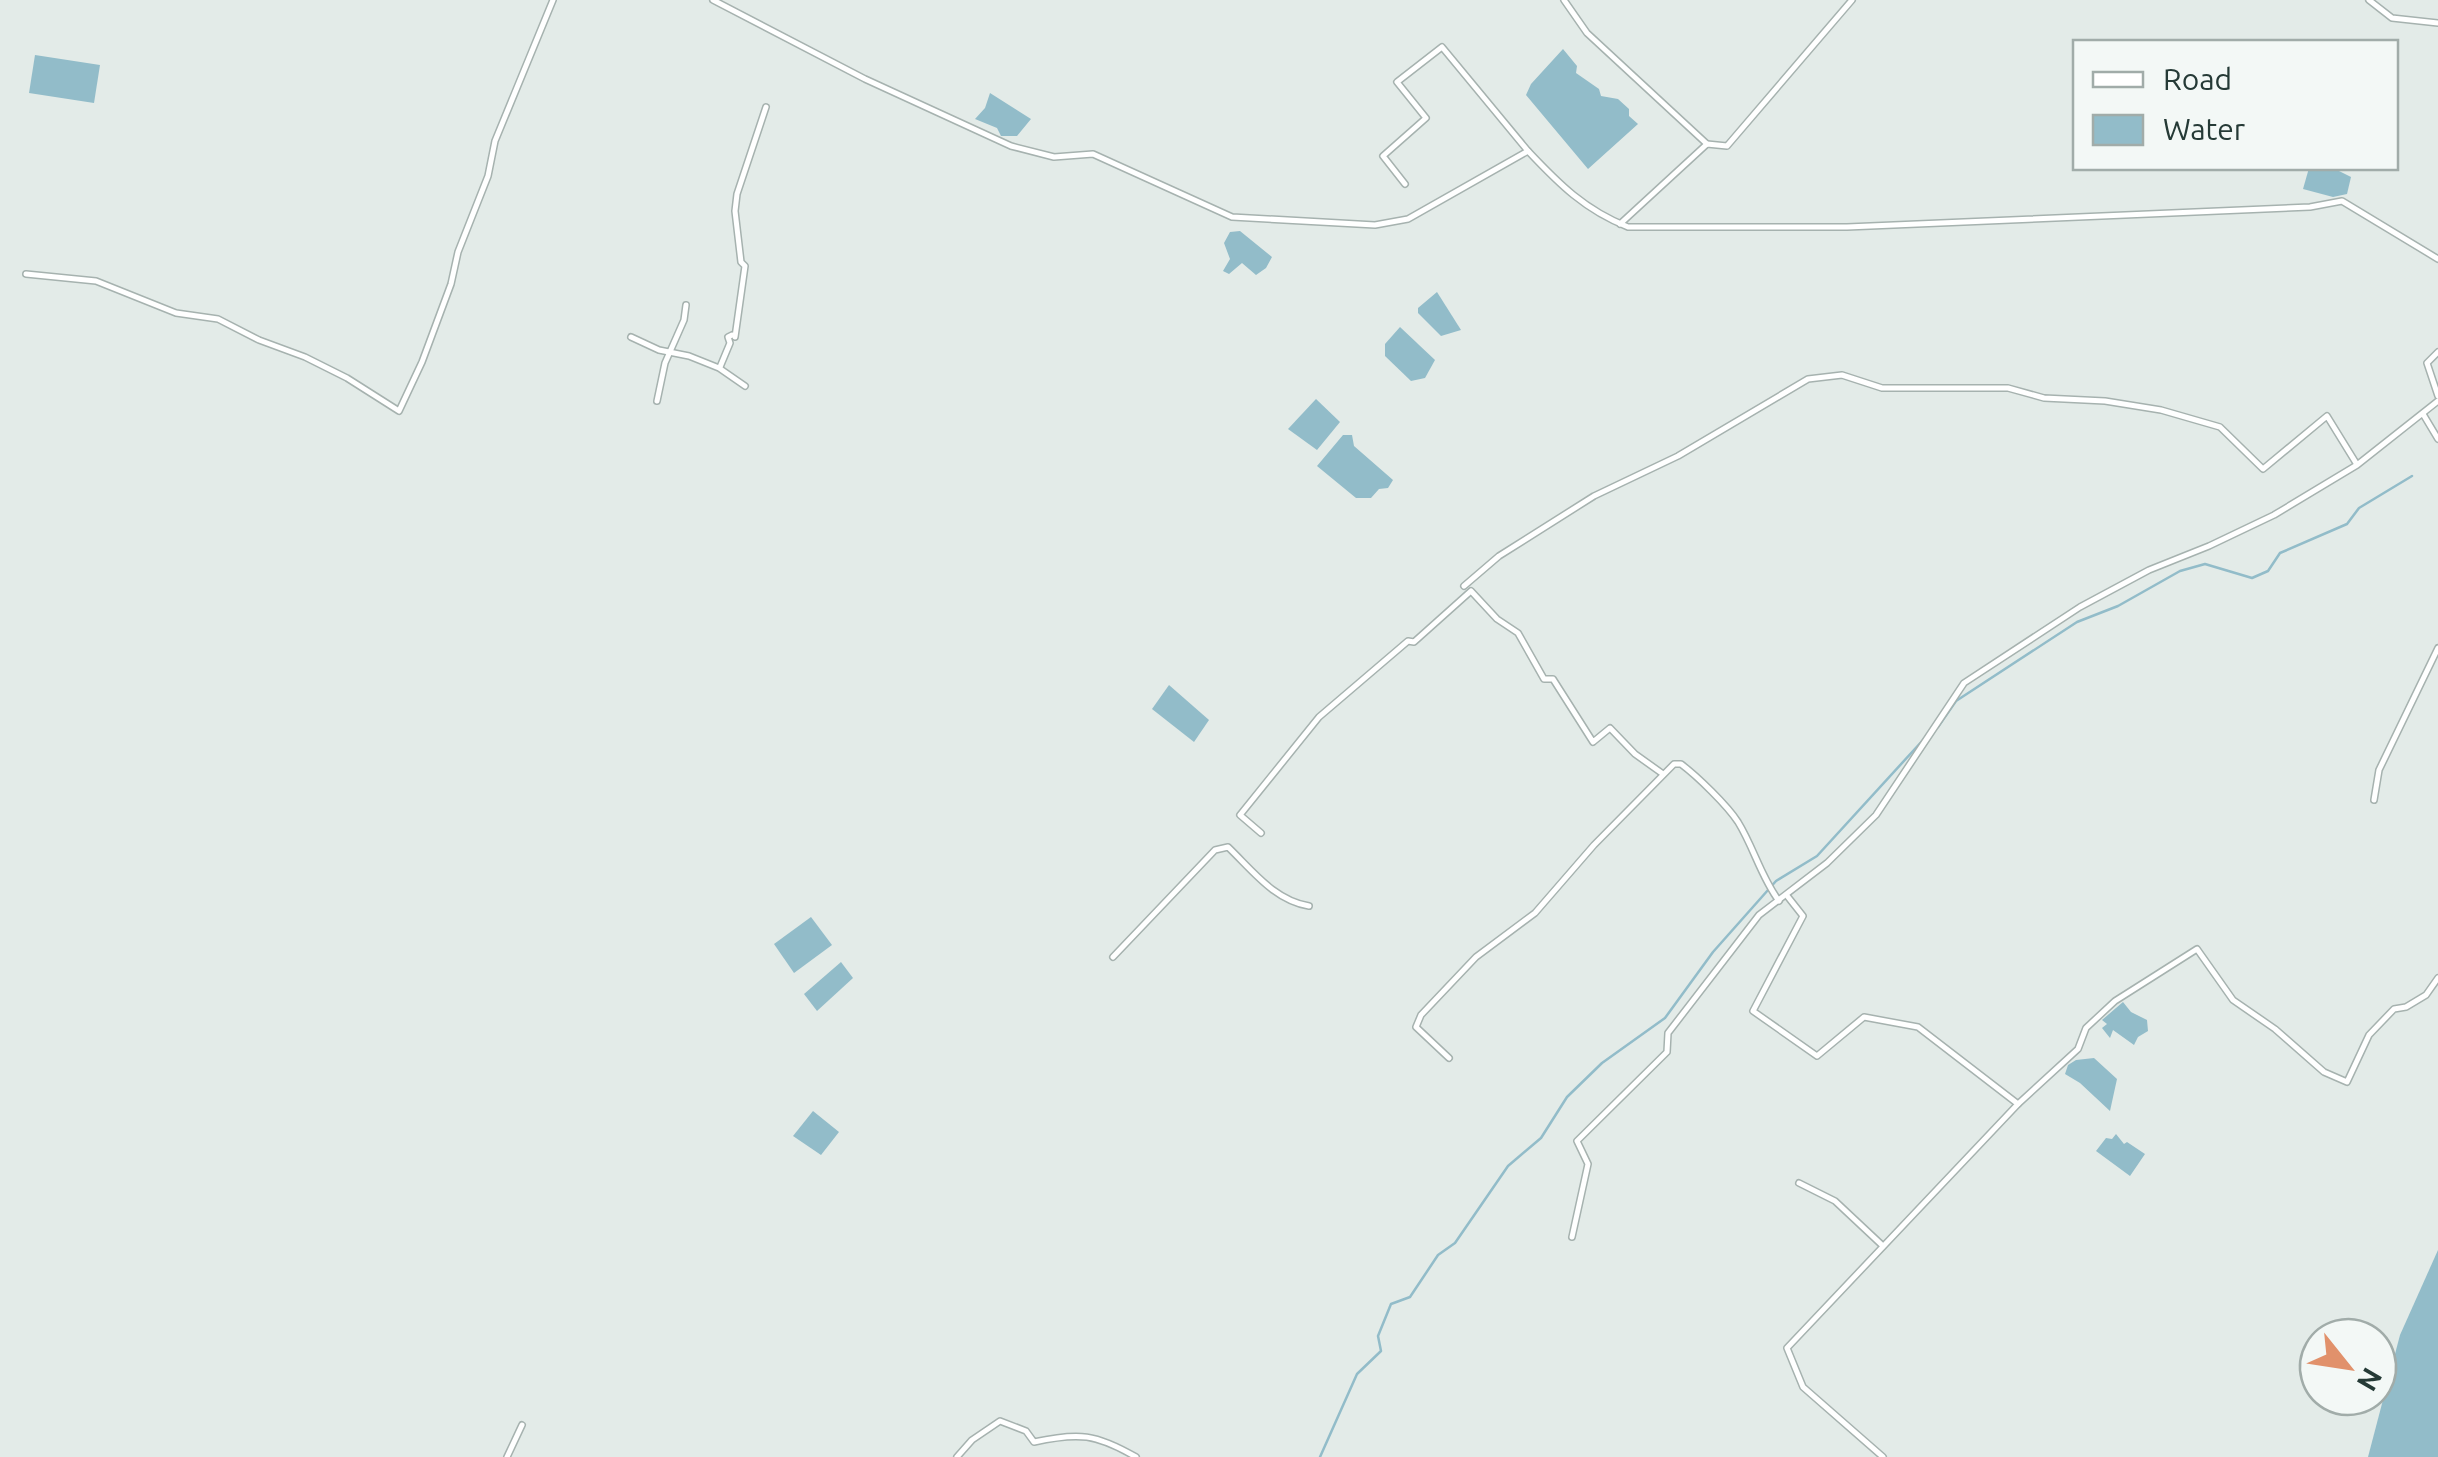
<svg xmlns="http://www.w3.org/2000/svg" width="2438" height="1457" font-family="Ubuntu,sans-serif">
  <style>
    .water { fill: #92bcc9 }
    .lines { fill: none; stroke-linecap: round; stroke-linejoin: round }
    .stream { stroke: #92bcc9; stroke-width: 2.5 }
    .minor-casing { stroke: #a6b2af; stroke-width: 8 }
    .minor { stroke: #fff; stroke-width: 5 }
  </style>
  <rect width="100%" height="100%" fill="#e3ebe8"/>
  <g class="water">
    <path d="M1563,49l14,17 -1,7 23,16 2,7 17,3 11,10v7l9,8 -50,45 -62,-74 5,-11z"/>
    <path d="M35,55l65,10 -6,38 -65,-10z"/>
    <path d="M990,93l41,26 -14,17h-16l-4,-8 -22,-9 10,-11z"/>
    <path d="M2309,168h24l18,9 -4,17 -14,3 -30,-8z"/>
    <path d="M1240,231l32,26 -6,11 -10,7 -14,-12 -13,11 -6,-3 7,-12 -6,-16 6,-11z"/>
    <path d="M1437,292l24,38 -20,6 -23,-23v-5z"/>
    <path d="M1400,327l35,33 -10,18 -14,3 -26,-25v-12z"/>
    <path d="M1316,399l24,23 -23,28 -29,-21z"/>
    <path d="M1343,435h9l2,11 39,34 -5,8 -9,1 -8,9h-15l-39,-32z"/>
    <path d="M1169,685l40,35 -15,22 -42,-33z"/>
    <path d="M811,917l21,28 -38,28 -20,-29z"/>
    <path d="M841,962l12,16 -36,33 -13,-17z"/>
    <path d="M2123,1002l8,10 16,8 1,11 -10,6 -4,8 -21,-15 -3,8 -8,-10 5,-4 -5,-4z"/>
    <path d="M2094,1058l23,21 -7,32 -30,-28 -15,-9 3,-9 8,-5z"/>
    <path d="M813,1111l26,21 -18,23 -28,-19z"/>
    <path d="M2116,1134l8,10 3,-2 18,12 -15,22 -34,-25 10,-13 6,1z"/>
    <path d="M2438,1250v207h-70l32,-122z"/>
  </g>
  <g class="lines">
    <g class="stream">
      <path d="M1938,727l18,-26 121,-79 41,-16 62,-35 25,-7 47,14 16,-7 12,-18 67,-29 12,-16 53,-32"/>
      <path d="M1320,1457l37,-83 24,-23 -3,-15 13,-32 19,-7 28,-42 17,-12 53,-77 33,-28 26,-41 35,-34 63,-45 48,-66 63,-71 41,-25 107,-117"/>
    </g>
    <g class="minor-casing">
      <g id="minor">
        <path d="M713,0l152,79 146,67 43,11 39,-3 139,63 143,8 33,-6 120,-68c31,33 57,59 100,76h219l463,-20 32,-6 96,58"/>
        <path d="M1564,0l23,33 120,111"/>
        <path d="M2369,0l23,18 46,5"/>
        <path d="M1405,184l-22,-28 43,-38 -29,-36 45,-35 86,104"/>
        <path d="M1620,224l87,-80 20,2 125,-146"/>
        <path d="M26,274l70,7 80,32 42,6 41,21 46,17 42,21 52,33 23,-49 29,-78 7,-32 30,-76 7,-35 58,-141"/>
        <path d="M631,337l28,13 30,6 30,12 26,18"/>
        <path d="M735,337l10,-71 -4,-4 -6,-51 2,-17 29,-87"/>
        <path d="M2438,352l-11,11 11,33"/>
        <path d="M720,367l10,-24 -2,-6 4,-2"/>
        <path d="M657,401l8,-38 19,-43 2,-15"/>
        <path d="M2423,414l15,25"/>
        <path d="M1464,586l35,-30 95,-60 84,-40 130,-77 34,-4 40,13h126l36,10 61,3 56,9 59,17 43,42 64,-53 29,47"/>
        <path d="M2374,800l5,-30 59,-122"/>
        <path d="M1261,833l-21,-18 79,-98 89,-76 6,1 57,-51 26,28 21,14 26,46h9l40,63 17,-14 25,26 28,20"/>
        <path d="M1788,897l15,19 -50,95 64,45 47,-39 54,10 100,77 -231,244 16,39 80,70"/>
        <path d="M1113,957l102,-107 13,-3c25,24 46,53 81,59"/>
        <path d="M1449,1058l-33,-31 5,-12 55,-58 59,-44 59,-68 80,-81h7c16,12 46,41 57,58 16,26 23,55 41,79"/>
        <path d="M2018,1104l60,-55 8,-21 29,-27 82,-52 36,51 42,29 49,43 23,10 22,-47 25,-26 12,-2 20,-12 12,-17"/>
        <path d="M1799,1183l36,18 48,45"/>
        <path d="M1572,1237l16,-73 -11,-23 90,-89 1,-19 91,-118 68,-52 49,-48 88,-132 116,-76 69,-37 60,-24 65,-31 83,-50 81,-64"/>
        <path d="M507,1457l15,-32"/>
        <path d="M957,1457l15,-17 28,-19 26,10 8,11c45,-10 62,-8 102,15"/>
      </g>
    </g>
    <use href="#minor" class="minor"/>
  </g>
  <rect x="2073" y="40" width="325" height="130" fill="#f3f8f6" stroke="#a1aca9" stroke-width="2.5"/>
  <rect x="2093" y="72" width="50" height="15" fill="#ffffff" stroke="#a1aca9" stroke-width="2.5"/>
  <text x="2163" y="90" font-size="30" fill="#253a36">Road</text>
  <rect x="2093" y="115" width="50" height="30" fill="#92bcc9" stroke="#a1aca9" stroke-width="2.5"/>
  <text x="2163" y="140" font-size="30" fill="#253a36">Water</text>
  <g transform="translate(2348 1367) rotate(120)"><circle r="48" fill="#f3f8f6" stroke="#a1aca9" stroke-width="2.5"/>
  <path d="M0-8L18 38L0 25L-18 38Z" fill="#e1916b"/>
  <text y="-15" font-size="28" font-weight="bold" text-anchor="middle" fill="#253a36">N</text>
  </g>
</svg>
